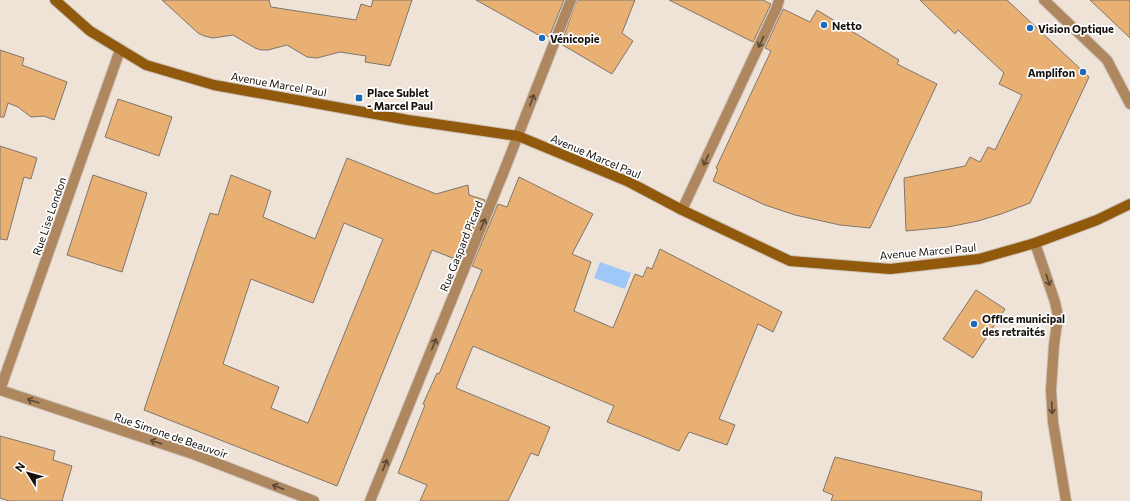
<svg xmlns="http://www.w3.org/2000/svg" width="1130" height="501" font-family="Commissioner,sans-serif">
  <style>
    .water { fill: #9fc8f8 }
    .building { fill: #e9b074; stroke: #80766c; fill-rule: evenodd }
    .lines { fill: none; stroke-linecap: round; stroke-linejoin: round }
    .service-casing { stroke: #ccc1b8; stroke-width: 12 }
    .minor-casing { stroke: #ccc1b8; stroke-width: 12 }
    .secondary-casing { stroke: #ccc1b8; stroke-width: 12 }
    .service { stroke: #ae875f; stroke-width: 10 }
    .minor { stroke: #ae875f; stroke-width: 10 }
    .secondary { stroke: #91590b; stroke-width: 10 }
    .oneway { stroke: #5a4632 }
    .poi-dot { fill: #1c6bba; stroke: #fff; stroke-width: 1.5 }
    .labels { text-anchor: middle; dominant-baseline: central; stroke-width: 3.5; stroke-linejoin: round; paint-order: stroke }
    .poi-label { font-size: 11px; font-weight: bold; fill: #15110d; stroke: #fff; text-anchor: start }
    .street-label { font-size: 11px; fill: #15110d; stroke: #fff }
  </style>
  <rect width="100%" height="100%" fill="#efe3d8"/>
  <path class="water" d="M600,262l31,11 -6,16 -31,-11z"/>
  <g class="building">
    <path d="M162,0h107l2,7 85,13 5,-16 10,3 2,-7h39l-22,66 -25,-4 1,-6 -26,-4 -23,6 -10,-1 -20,-12 -19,5h-7l-6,-2 -22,-13 -20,3 -9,-2 -6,-3z"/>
    <path d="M476,0h88l-15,37 -6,-3 -1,3z"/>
    <path d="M577,0h58l-13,33 11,8 -21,33 -51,-30z"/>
    <path d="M669,0h94l8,4 -18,38z"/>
    <path d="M920,0h87l82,77 -59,126 -29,11 -23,7 -30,6 -42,4 -2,-53 61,-12 5,-9 10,5 8,-15 7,3 27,-55 -23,-11 5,-11 -46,-43 -3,4z"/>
    <path d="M1090,0h40v38z"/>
    <path d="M783,9l27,13 7,-12 82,50 -2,4 40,20 -67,144 -30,-3 -45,-10 -30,-10 -52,-24 5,-12 -2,-1 55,-117 -6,-3z"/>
    <path d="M0,50l24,8 -2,7 45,17 -13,38 -10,-4 -13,1 -13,-10 -10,-4 -4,14h-4z"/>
    <path d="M118,99l54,18 -13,39 -54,-19z"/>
    <path d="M0,146l37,12 -6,21 -7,-2 -17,63 -7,-1z"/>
    <path d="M347,158l89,36 32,-9 1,10 16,5 -25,61 -28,-11 -95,236 -193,-76 66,-197 8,2 13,-40 40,16 -8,26 52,22zM344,223l39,16 -75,184 -37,-15 8,-21 -56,-23 28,-85 62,24z"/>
    <path d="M93,175l54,18 -25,79 -55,-17z"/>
    <path d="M519,177l74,37 -21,40 19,8 -17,49 39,17 22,-54 8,3 4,-10 5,2 8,-20 122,63 -9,20 -15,-8 -39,95 16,6 -8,20 -38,-13 -10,19 -72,-29 7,-16 -141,-60 -17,42 94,39 -12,29 -7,-3 -23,48h-88l7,-16 -29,-12 27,-68 -2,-1 14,-31 2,1 43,-104 -10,-4 26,-62 9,3z"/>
    <path d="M976,290l29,19 -32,49 -30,-19z"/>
    <path d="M0,436l55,15 -2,9 19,6 -10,35h-53l-9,-3z"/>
    <path d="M835,457l147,35 -1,9h-150l2,-6 -10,-4z"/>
  </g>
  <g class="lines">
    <g class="service-casing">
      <path id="service" d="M682,210l95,-203"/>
    </g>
    <g class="minor-casing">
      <g id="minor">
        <path d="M1044,0l63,60 23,44"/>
        <path d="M777,7l2,-7"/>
        <path d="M1035,243l20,59 3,14 -4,29 -3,45 2,32 13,79"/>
        <path d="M0,390l120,-340"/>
        <path d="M0,390l193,64 121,47"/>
        <path d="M370,501l134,-330 67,-171"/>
      </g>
    </g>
    <g class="secondary-casing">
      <path id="secondary" d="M55,0l35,31 56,34 68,20 194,35 110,16 111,46 53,28 108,51 100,8 89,-10 56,-16 62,-23 33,-16"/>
    </g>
    <use href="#service" class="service"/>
    <use href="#minor" class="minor"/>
    <use href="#secondary" class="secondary"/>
  </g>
  <defs><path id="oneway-shaft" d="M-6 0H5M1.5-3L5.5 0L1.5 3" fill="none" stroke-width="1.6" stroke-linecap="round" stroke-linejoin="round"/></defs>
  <g class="oneway">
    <use href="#oneway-shaft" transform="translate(761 42) rotate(115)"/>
    <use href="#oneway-shaft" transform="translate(532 100) rotate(-69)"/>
    <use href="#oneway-shaft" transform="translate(706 160) rotate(115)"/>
    <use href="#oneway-shaft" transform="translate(483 224) rotate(-68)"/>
    <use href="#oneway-shaft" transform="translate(1048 280) rotate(72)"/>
    <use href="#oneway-shaft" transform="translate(434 344) rotate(-68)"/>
    <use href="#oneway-shaft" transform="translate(33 401) rotate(-162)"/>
    <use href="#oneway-shaft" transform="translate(1052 408) rotate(87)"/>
    <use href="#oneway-shaft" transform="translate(156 442) rotate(-162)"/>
    <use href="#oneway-shaft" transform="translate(385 465) rotate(-68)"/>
    <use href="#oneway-shaft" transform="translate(278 487) rotate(-159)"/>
  </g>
  <g class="poi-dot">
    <circle cx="824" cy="25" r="4"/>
    <circle cx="1030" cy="28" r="4"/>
    <circle cx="542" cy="38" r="4"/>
    <circle cx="1083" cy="72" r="4"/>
    <rect x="355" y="94" width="8" height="8" rx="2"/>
    <circle cx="974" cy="324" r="4"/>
  </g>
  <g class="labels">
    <g class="poi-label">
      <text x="832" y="25">Netto</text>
      <text x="1038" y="28">Vision Optique</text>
      <text x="550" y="38">Vénicopie</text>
      <text x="1075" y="72" text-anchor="end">Amplifon</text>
      <text x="367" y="92">Place Sublet<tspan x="367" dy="13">- Marcel Paul</tspan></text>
      <text x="982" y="318">Office municipal<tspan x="982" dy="13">des retraités</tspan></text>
    </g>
    <g class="street-label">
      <text transform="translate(279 84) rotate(10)">Avenue Marcel Paul</text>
      <text transform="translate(596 156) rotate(23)">Avenue Marcel Paul</text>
      <text transform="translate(49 216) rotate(-71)">Rue Lise London</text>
      <text transform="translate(461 246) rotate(-68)">Rue Gaspard Picard</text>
      <text transform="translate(928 251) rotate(-5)">Avenue Marcel Paul</text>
      <text transform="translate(171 435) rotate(19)">Rue Simone de Beauvoir</text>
    </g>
  </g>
  <g transform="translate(28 473) rotate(307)" stroke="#ffffff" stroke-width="3" paint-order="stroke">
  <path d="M0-3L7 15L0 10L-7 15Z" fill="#15110d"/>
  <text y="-6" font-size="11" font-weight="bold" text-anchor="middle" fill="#15110d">N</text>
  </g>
</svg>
